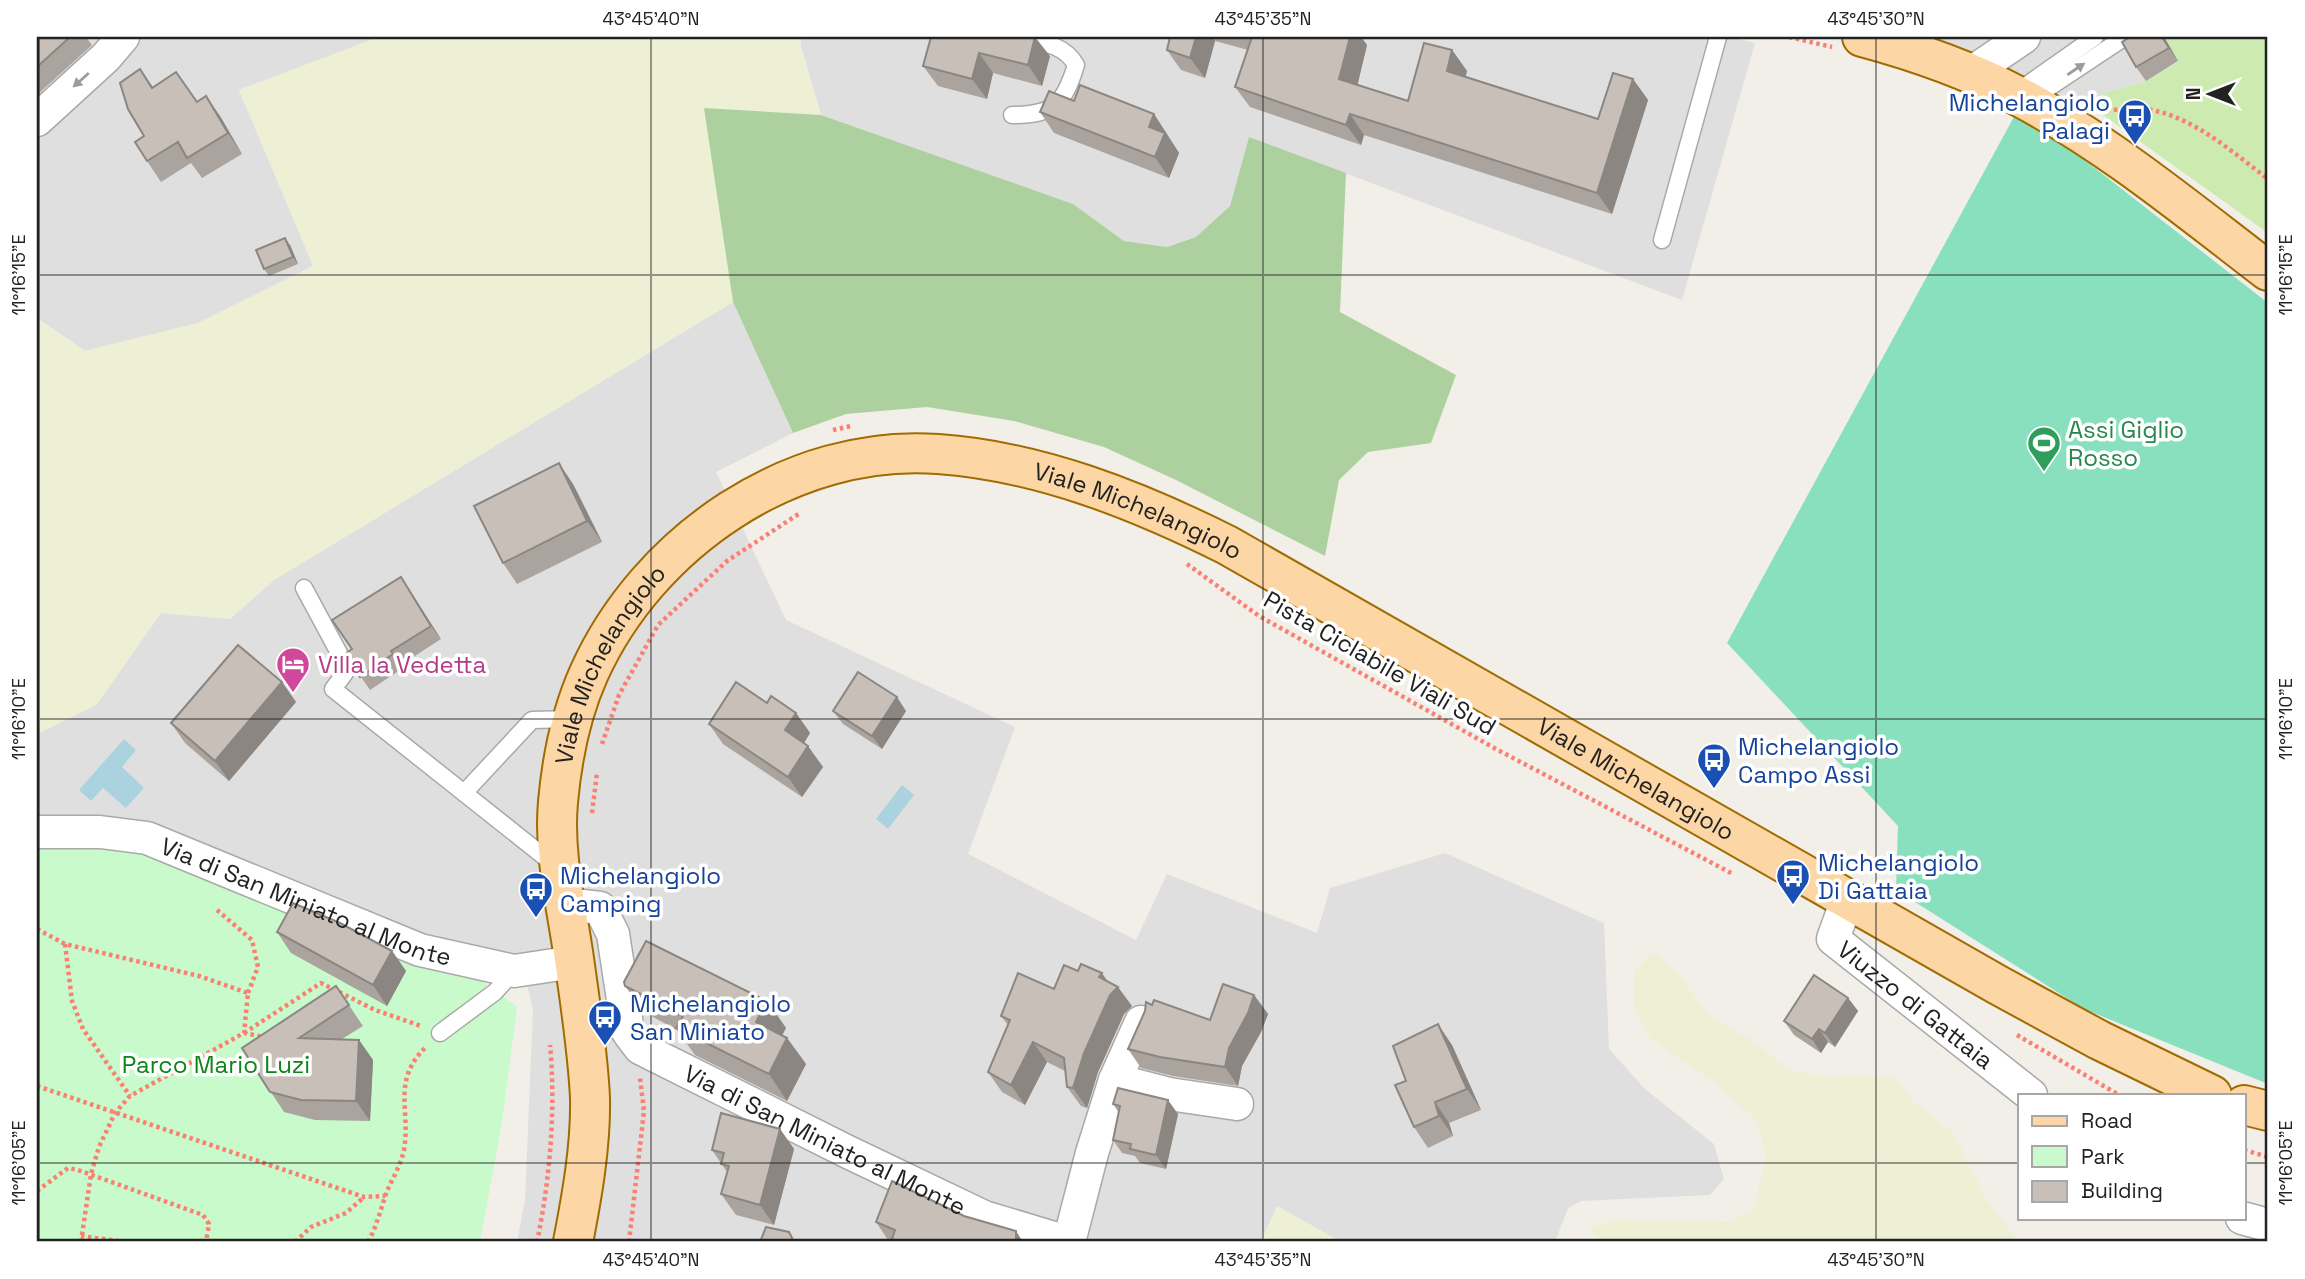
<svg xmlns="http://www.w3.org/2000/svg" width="2305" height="1279" font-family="'Space Grotesk',sans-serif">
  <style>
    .residential { fill: #e0dfdf }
    .farmland { fill: #eef0d5 }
    .grass { fill: #cdebb0 }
    .forest { fill: #add19e }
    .park { fill: #c8facc }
    .pitch { fill: #88e0be }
    .water { fill: #aad3df }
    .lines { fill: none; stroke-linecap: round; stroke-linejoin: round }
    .lane-casing { stroke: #a9a9a9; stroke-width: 19 }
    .street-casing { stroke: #a9a9a9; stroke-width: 35 }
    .primary-casing { stroke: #a06b00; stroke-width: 42 }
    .path { stroke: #fa8072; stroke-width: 4.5; stroke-dasharray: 3.5 3.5; stroke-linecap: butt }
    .lane { stroke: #fff; stroke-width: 16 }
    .street { stroke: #fff; stroke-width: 32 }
    .primary { stroke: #fcd6a4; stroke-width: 38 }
    .wall { fill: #aba49e }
    .shaded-wall { fill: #8b8681 }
    .building { fill: #c7bfb8; stroke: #8b8681; stroke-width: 2 }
    .oneway { fill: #9c9c9c }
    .ticks { fill: none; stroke: #222; stroke-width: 2; stroke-opacity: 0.45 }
    .labels { text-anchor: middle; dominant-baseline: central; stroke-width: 7; stroke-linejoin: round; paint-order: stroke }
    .transit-label { font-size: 24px; fill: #164399; stroke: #fff; text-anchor: start }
    .leisure-label { font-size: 24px; fill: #27864d; stroke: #fff; text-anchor: start }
    .street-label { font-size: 24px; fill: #222; stroke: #fff }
    .hotel-label { font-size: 24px; fill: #b23c85; stroke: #fff; text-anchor: start }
    .park-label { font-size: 24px; fill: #0c8416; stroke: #fff }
    .neatline { fill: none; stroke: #222; stroke-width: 2.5 }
    .ticks-label { font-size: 18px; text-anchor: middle; fill: #222 }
  </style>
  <rect width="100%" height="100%" fill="#f2efe9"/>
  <g class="residential">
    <path d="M37,37h342l-140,53 75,176 -116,57 -113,28 -48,-33z"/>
    <path d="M800,37h930l25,6 -73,257 -433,-163 -19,69 -34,31 -29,10 -43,-6 -51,-37 -252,-89 -20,-69z"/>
    <path d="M1928,37h236l14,24 -32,20 -79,24z"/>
    <path d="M733,302l60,131 -77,39 70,148 229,107 -47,127 168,86 31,-66 150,59 13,-45 115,-35 159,70 5,126 36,40 69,55 10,35 -14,16 -129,6 -13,7 -13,34h-214l-64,-36 -16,36h-744l8,-42 8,-191 -13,-52 -93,-19 -390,-117v-87l59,-29 65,-92 69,6 44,-39z"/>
  </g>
  <g class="farmland">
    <path d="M379,37h421l1,10 20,68 -116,-6 28,193 -459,278 -45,39 -68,-6 -65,92 -59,29v-416l48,33 113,-28 115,-57 -74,-176z"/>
    <path d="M1653,952l23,19 33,44 49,29 30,26 39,7 35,-2 32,2 20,25 40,31 33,67 32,42h-414l-17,-14 29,-8 110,2 27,-14 12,-52 -10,-36 -40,-36 -64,-44 -18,-31v-38z"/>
    <path d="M1277,1206l64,36h-80z"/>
  </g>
  <path class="grass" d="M2164,37h104v196l-186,-133 64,-19 32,-19z"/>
  <path class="forest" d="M704,108l117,7 252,89 51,37 43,6 29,-10 34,-31 19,-69 97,36 -6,139 116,63 -25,68 -63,9 -29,28 -14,76 -149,-76 -72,-33 -90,-26 -87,-14 -81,7 -53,19 -60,-131z"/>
  <path class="park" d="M37,842l108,4 326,127 46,34 -15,115 -22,120h-443z"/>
  <path class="pitch" d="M2015,115l67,43 186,145v781l-184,-75 -188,-119 2,-64 -171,-183z"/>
  <g class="water">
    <path d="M124,739l12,11 -14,17 22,21 -18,20 -23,-20 -12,13 -12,-11z"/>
    <path d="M902,785l12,10 -26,34 -12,-10z"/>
  </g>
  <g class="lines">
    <g class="lane-casing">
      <g id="lane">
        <path d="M2014,94l81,-57"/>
        <path d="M2030,100l95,-63"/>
        <path d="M1012,115c42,0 52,-11 64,-50 -12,-22 -38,-23 -60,-28"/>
        <path d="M1662,240l56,-203"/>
        <path d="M304,588l35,65 6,20 -12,16 223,177"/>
        <path d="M464,793l68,-73 41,-1"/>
        <path d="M440,1033l55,-41 19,-21"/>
      </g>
    </g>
    <g class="street-casing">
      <g id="street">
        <path d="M1971,73l53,-36"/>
        <path d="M37,120l69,-63 17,-20"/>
        <path id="s1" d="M37,832h63l47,6 273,112 94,21 60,-9"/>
        <path id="s2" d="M1847,900l-14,39 198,156"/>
        <path id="s3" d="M565,904l35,4 13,26 15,98 12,16 208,104 136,65 83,25"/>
        <path d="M1115,1080l54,14 68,10"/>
        <path d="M2242,1218l26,7"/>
        <path d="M1069,1242l23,-89 23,-73 26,-58"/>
      </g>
    </g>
    <g class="primary-casing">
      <g id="primary">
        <path d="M1862,37c52,14 105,32 154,58 90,47 171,114 252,176"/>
        <path d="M2244,1105l24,6"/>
        <path id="s4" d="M573,1242c9,-46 18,-97 17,-144 -2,-44 -9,-89 -15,-132 -7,-54 -22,-109 -17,-164 4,-44 13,-89 31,-129 59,-131 203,-230 349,-219 101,7 199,46 289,91l771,440 101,55 113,55"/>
      </g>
    </g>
    <g class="path">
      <path d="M1789,37l43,10"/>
      <path d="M2107,110c12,0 26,-2 38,-1 47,6 87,43 123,70"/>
      <path d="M833,430l18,-4"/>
      <path d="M1187,564l72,52 237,133 237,125"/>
      <path d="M602,744l17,-49 39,-70 69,-64 73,-48"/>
      <path d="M592,813l5,-40"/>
      <path d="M217,910l35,30 6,27 -10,26"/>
      <path d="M37,929l28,15 134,32 49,17 -4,40"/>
      <path d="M65,944l7,57 11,28 47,67"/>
      <path d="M244,1033l77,-50 54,27 46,16"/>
      <path d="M2017,1035l102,60"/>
      <path d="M37,1086l327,111 21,-1"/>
      <path d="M2244,1150l24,7"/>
      <path d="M37,1191l31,-23 10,2 125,45 6,9 -3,18"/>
      <path d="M81,1236l44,6"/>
      <path d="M81,1242l10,-68 8,-27 16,-34 15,-17 114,-63 20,4"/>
      <path d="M295,1242l16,-15 35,-14 18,-16"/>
      <path d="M368,1242c9,-16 13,-34 19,-51 6,-13 14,-27 17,-41 7,-41 -13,-69 22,-103"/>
      <path d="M537,1242c13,-63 19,-133 13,-197"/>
      <path d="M629,1242l15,-131 -4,-33"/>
    </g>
    <use href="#lane" class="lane"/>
    <use href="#street" class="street"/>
    <use href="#primary" class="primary"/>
  </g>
  <g class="wall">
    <path d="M37,37h49l6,8 -55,50z"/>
    <path d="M931,37l119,19 -8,30 -49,-13 -6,26 -49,-13 -15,-20z"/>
    <path d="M1170,37h191l6,8 -10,40 51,16 44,-51 15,21 -2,6 133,42 35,-40 15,21 -36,114 -248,-79 -3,10 -111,-38 -15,-20 13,-37 -33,-9 -10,37 -24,-8 -14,-20z"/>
    <path d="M2130,37h34l14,24 -32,20 -10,-14z"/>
    <path d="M140,69l13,18 44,15 23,14 22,38 -40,24 -11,-15 -30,19 -14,-21z"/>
    <path d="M1074,101l80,13 25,39 -10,25 -115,-45 -14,-21z"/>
    <path d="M290,245l8,19 -29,12 -5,-7z"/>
    <path d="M573,484l29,58 -85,42 -14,-21z"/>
    <path d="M401,577l40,62 -40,26 2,3 -33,22 -25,-36 7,-5z"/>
    <path d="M282,682l14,20 -67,79 -44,-38 -14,-20z"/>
    <path d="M767,703l29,10 14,20 -6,10 19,24 -21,30 -79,-53 -14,-20z"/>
    <path d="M833,711h73l-24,38 -39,-25z"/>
    <path d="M277,932l115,19 14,20 -19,35 -96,-53z"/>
    <path d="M1078,971l29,10 25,25 -8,8 -26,58 -11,36 -6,-2 -14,-19 -2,-16 -18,-9 -22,43 -23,-13 -14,-20 20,-47 -7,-9 53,-27z"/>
    <path d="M336,986l27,40 -21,13 17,1 14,20 -3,61 -55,-1 -31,-8 -42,-64z"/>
    <path d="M625,986l142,15 19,27 -4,7 5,3 19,26 -19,37 -92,-46 -18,-25 -33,-18z"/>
    <path d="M1254,995l14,19 -7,18 -19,34 -4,20 -65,-10 -32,-8 -13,-19 24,-44 58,15z"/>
    <path d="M1848,998l10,13 -23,36 -7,-5 -7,11 -27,-18 -10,-14z"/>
    <path d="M1452,1045l29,65 -32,13 4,13 -25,12 -14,-21 -8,-46z"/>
    <path d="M1113,1104l65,10 -12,55 -26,-6 -5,-7 -13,-3 -9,-13 6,-27z"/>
    <path d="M780,1129l14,20 -20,76 -38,-10 -15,-21 6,-22 -15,-22z"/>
    <path d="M964,1216l59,25 26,1h-156l-5,-2 -12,-18z"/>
  </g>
  <g class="shaded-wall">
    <path d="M1035,37l15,19 -8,30 -14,-21z"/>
    <path d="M1196,37h16l3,4 -10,37 -15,-20z"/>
    <path d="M1350,37h11l6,8 -13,55 -15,-21z"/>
    <path d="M2162,37h2l14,24 -9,-13z"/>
    <path d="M1452,50l15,21 -5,21 -15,-21z"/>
    <path d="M979,53l14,20 -6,26 -15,-20z"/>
    <path d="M1633,79l15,21 -36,114 -15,-21z"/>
    <path d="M206,96l14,20 22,38 -14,-21z"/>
    <path d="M1154,114l25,39 -10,25 -14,-21 -6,-30z"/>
    <path d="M1350,114l14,21 -3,10 -15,-20z"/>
    <path d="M285,238l5,7 8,19 -5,-7z"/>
    <path d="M559,463l14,21 29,58 -15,-21z"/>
    <path d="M401,577l9,14 31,48 -10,-13z"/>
    <path d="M282,682l14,20 -67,79 -14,-20z"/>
    <path d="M897,697l9,14 -24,38 -10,-13z"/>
    <path d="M796,713l14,20 -11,18 -14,-21z"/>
    <path d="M808,746l15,21 -21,30 -14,-20z"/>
    <path d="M392,951l14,20 -19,35 -14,-21z"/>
    <path d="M1102,973l12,18 4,-4 14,19 -8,8 -26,58 -11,36 -14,-20 26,-111z"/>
    <path d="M1254,995l14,19 -7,18 -19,34 -4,20 -13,-19 4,-19z"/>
    <path d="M1848,998l10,13 -23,36 -10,-14z"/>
    <path d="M767,1001l19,27 -11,21 -19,-27z"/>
    <path d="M1438,1024l14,21 29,65 -14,-21z"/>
    <path d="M1819,1029l9,13 -7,11 -9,-14z"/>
    <path d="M787,1038l19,26 -19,37 -18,-27z"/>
    <path d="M359,1040l14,20 -3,61 -14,-20z"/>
    <path d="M1033,1042l14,20 -22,43 -14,-20z"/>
    <path d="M1168,1100l10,14 -12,55 -10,-14z"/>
    <path d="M1435,1102l14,21 4,13 -14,-20z"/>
    <path d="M780,1129l14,20 -20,76 -14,-20z"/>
    <path d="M1016,1231l7,11 -7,-1z"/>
  </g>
  <g class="building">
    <path d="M37,37h33l-33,30z"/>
    <path d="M931,37h104l-7,28 -49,-12 -7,26 -49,-13z"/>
    <path d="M1170,37h26l-6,21 -23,-8z"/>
    <path d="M1252,37h98l-11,42 69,22 16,-58 28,7 -5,21 151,48 15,-46 20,6 -36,114 -247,-79 -4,11 -111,-38z"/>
    <path d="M2130,37h32l7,11 -33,19 -14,-25z"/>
    <path d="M140,69l12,19 24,-16 21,30 9,-6 22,37 -41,25 -9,-16 -31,19 -12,-19 9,-6 -16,-27 -8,-26z"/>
    <path d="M1080,85l74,29 -5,13 16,6 -10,24 -115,-45 9,-21 25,10z"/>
    <path d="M285,238l8,19 -29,12 -8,-19z"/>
    <path d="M559,463l28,58 -84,42 -29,-57z"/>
    <path d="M401,577l30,49 -40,25 2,3 -33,23 -15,-23 7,-5 -20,-29z"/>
    <path d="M238,645l44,37 -67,79 -44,-38z"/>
    <path d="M858,672l39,25 -25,39 -39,-25z"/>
    <path d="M736,682l31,21 4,-7 25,17 -11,17 23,16 -20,31 -79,-53z"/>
    <path d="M293,903l47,20 52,28 -19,34 -96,-53z"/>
    <path d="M646,941l121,60 -11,21 31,16 -18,36 -93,-46 7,-12 -58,-30 -1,-4z"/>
    <path d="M1081,964l21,9 -3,4 19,10 -8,8 -26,58 -11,35 -6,-1 -3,-29 -31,-16 -22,43 -23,-13 22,-52 -9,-4 17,-43 36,16 10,-24 14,6z"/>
    <path d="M1814,975l34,23 -23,35 -6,-4 -7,10 -28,-18z"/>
    <path d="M1223,984l31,11 -6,18 -19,35 -4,19 -65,-10 -32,-8 17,-38 1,-9 6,3 2,-5 56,20z"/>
    <path d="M336,986l13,19 -50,33 60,2 -3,61 -55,-1 -31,-8 -28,-44z"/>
    <path d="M1438,1024l29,65 -32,13 4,14 -25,11 -19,-42 11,-4 -13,-35z"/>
    <path d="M1118,1088l50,12 -12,55 -26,-6 1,-5 -18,-4 7,-34 -7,-2z"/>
    <path d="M721,1113l59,16 -20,76 -39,-11 8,-28 -8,-2 3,-11 -12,-3z"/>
    <path d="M892,1181l72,35 52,15v10h32v1h-147l-9,-3 3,-9 -19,-8z"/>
    <path d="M766,1227l23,5 5,10h-34z"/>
  </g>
  <defs><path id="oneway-solid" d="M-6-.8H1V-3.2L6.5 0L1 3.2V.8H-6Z" transform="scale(1.75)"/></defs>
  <g class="oneway">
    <use href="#oneway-solid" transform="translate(2076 69) rotate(-34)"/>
    <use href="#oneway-solid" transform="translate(81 80) rotate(138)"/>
  </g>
  <path class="ticks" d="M39,37v1205M651,37v1205M1263,37v1205M1876,37v1205M37,275h2231M37,719h2231M37,1163h1983M2244,1163h24"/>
  <defs>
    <g id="bus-pin" transform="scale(1.75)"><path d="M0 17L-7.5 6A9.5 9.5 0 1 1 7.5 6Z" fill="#1a4fb4" stroke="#fff"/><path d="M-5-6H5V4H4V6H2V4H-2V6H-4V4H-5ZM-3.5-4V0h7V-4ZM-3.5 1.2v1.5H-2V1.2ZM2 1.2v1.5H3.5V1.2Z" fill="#fff"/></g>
    <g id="stadium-pin" transform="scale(1.75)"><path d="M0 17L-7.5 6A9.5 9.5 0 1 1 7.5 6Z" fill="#2e9e5b" stroke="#fff"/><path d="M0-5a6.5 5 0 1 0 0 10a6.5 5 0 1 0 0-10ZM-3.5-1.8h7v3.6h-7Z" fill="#fff"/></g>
    <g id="hotel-pin" transform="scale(1.75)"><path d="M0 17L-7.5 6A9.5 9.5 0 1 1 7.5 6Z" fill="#d1479c" stroke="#fff"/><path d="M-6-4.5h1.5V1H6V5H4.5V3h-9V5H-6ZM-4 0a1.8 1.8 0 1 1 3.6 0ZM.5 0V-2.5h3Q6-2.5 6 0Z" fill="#fff"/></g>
  </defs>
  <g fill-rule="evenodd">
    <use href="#bus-pin" x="2135" y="116"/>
    <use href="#stadium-pin" x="2044" y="443"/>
    <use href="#hotel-pin" x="293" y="664"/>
    <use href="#bus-pin" x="1714" y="760"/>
    <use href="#bus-pin" x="1793" y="876"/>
    <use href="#bus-pin" x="536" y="889"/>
    <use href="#bus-pin" x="605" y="1017"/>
  </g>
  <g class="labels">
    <g class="transit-label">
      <text x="2110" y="102" text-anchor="end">Michelangiolo<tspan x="2110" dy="28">Palagi</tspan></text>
      <text x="1738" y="746">Michelangiolo<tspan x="1738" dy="28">Campo Assi</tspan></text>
      <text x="1818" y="862">Michelangiolo<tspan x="1818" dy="28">Di Gattaia</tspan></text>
      <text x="560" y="875">Michelangiolo<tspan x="560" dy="28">Camping</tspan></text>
      <text x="630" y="1003">Michelangiolo<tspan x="630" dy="28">San Miniato</tspan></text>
    </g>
    <g class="leisure-label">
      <text x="2068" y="429">Assi Giglio<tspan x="2068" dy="28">Rosso</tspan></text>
    </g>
    <g class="street-label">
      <text stroke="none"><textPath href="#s4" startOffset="1223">Viale Michelangiolo</textPath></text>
      <text transform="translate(1380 663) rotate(30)">Pista Ciclabile Viali Sud</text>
      <text stroke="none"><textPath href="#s4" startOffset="593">Viale Michelangiolo</textPath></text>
      <text stroke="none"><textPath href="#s4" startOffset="1790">Viale Michelangiolo</textPath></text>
      <text stroke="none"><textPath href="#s1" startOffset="282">Via di San Miniato al Monte</textPath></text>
      <text stroke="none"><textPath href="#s2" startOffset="147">Viuzzo di Gattaia</textPath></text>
      <text stroke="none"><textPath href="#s3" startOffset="390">Via di San Miniato al Monte</textPath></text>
    </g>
    <g class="hotel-label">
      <text x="318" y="664">Villa la Vedetta</text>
    </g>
    <g class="park-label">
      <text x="216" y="1064">Parco Mario Luzi</text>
    </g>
  </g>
  <rect width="2305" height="1279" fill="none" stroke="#ffffff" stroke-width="77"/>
  <rect x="2018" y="1094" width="228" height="126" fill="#ffffff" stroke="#a7a7a7" stroke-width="2"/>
  <rect x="2032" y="1116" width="35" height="10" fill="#fcd6a4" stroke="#a7a7a7" stroke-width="2"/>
  <text x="2081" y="1128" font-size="21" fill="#222222">Road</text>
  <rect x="2032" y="1146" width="35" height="21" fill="#c8facc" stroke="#a7a7a7" stroke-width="2"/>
  <text x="2081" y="1164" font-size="21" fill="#222222">Park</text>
  <rect x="2032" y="1181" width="35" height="21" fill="#c7bfb8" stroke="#a7a7a7" stroke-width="2"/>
  <text x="2081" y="1198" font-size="21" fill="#222222">Building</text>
  <g transform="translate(2210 94) rotate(270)" stroke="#ffffff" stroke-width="5" paint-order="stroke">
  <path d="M0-5L12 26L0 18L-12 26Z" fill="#222222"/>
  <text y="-10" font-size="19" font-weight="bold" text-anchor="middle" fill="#222222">N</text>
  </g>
  <rect x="38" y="38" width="2228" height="1202" class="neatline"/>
  <g class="ticks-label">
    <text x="651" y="25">43°45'40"N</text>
    <text x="1263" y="25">43°45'35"N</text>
    <text x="1876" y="25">43°45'30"N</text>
    <text transform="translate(2286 275) rotate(-90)" y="6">11°16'15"E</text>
    <text transform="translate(19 275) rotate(-90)" y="6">11°16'15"E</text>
    <text transform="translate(2286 719) rotate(-90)" y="6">11°16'10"E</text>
    <text transform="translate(19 719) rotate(-90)" y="6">11°16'10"E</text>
    <text transform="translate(2286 1163) rotate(-90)" y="6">11°16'05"E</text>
    <text transform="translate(19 1163) rotate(-90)" y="6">11°16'05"E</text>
    <text x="651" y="1266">43°45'40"N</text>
    <text x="1263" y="1266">43°45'35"N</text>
    <text x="1876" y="1266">43°45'30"N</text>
  </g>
</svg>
